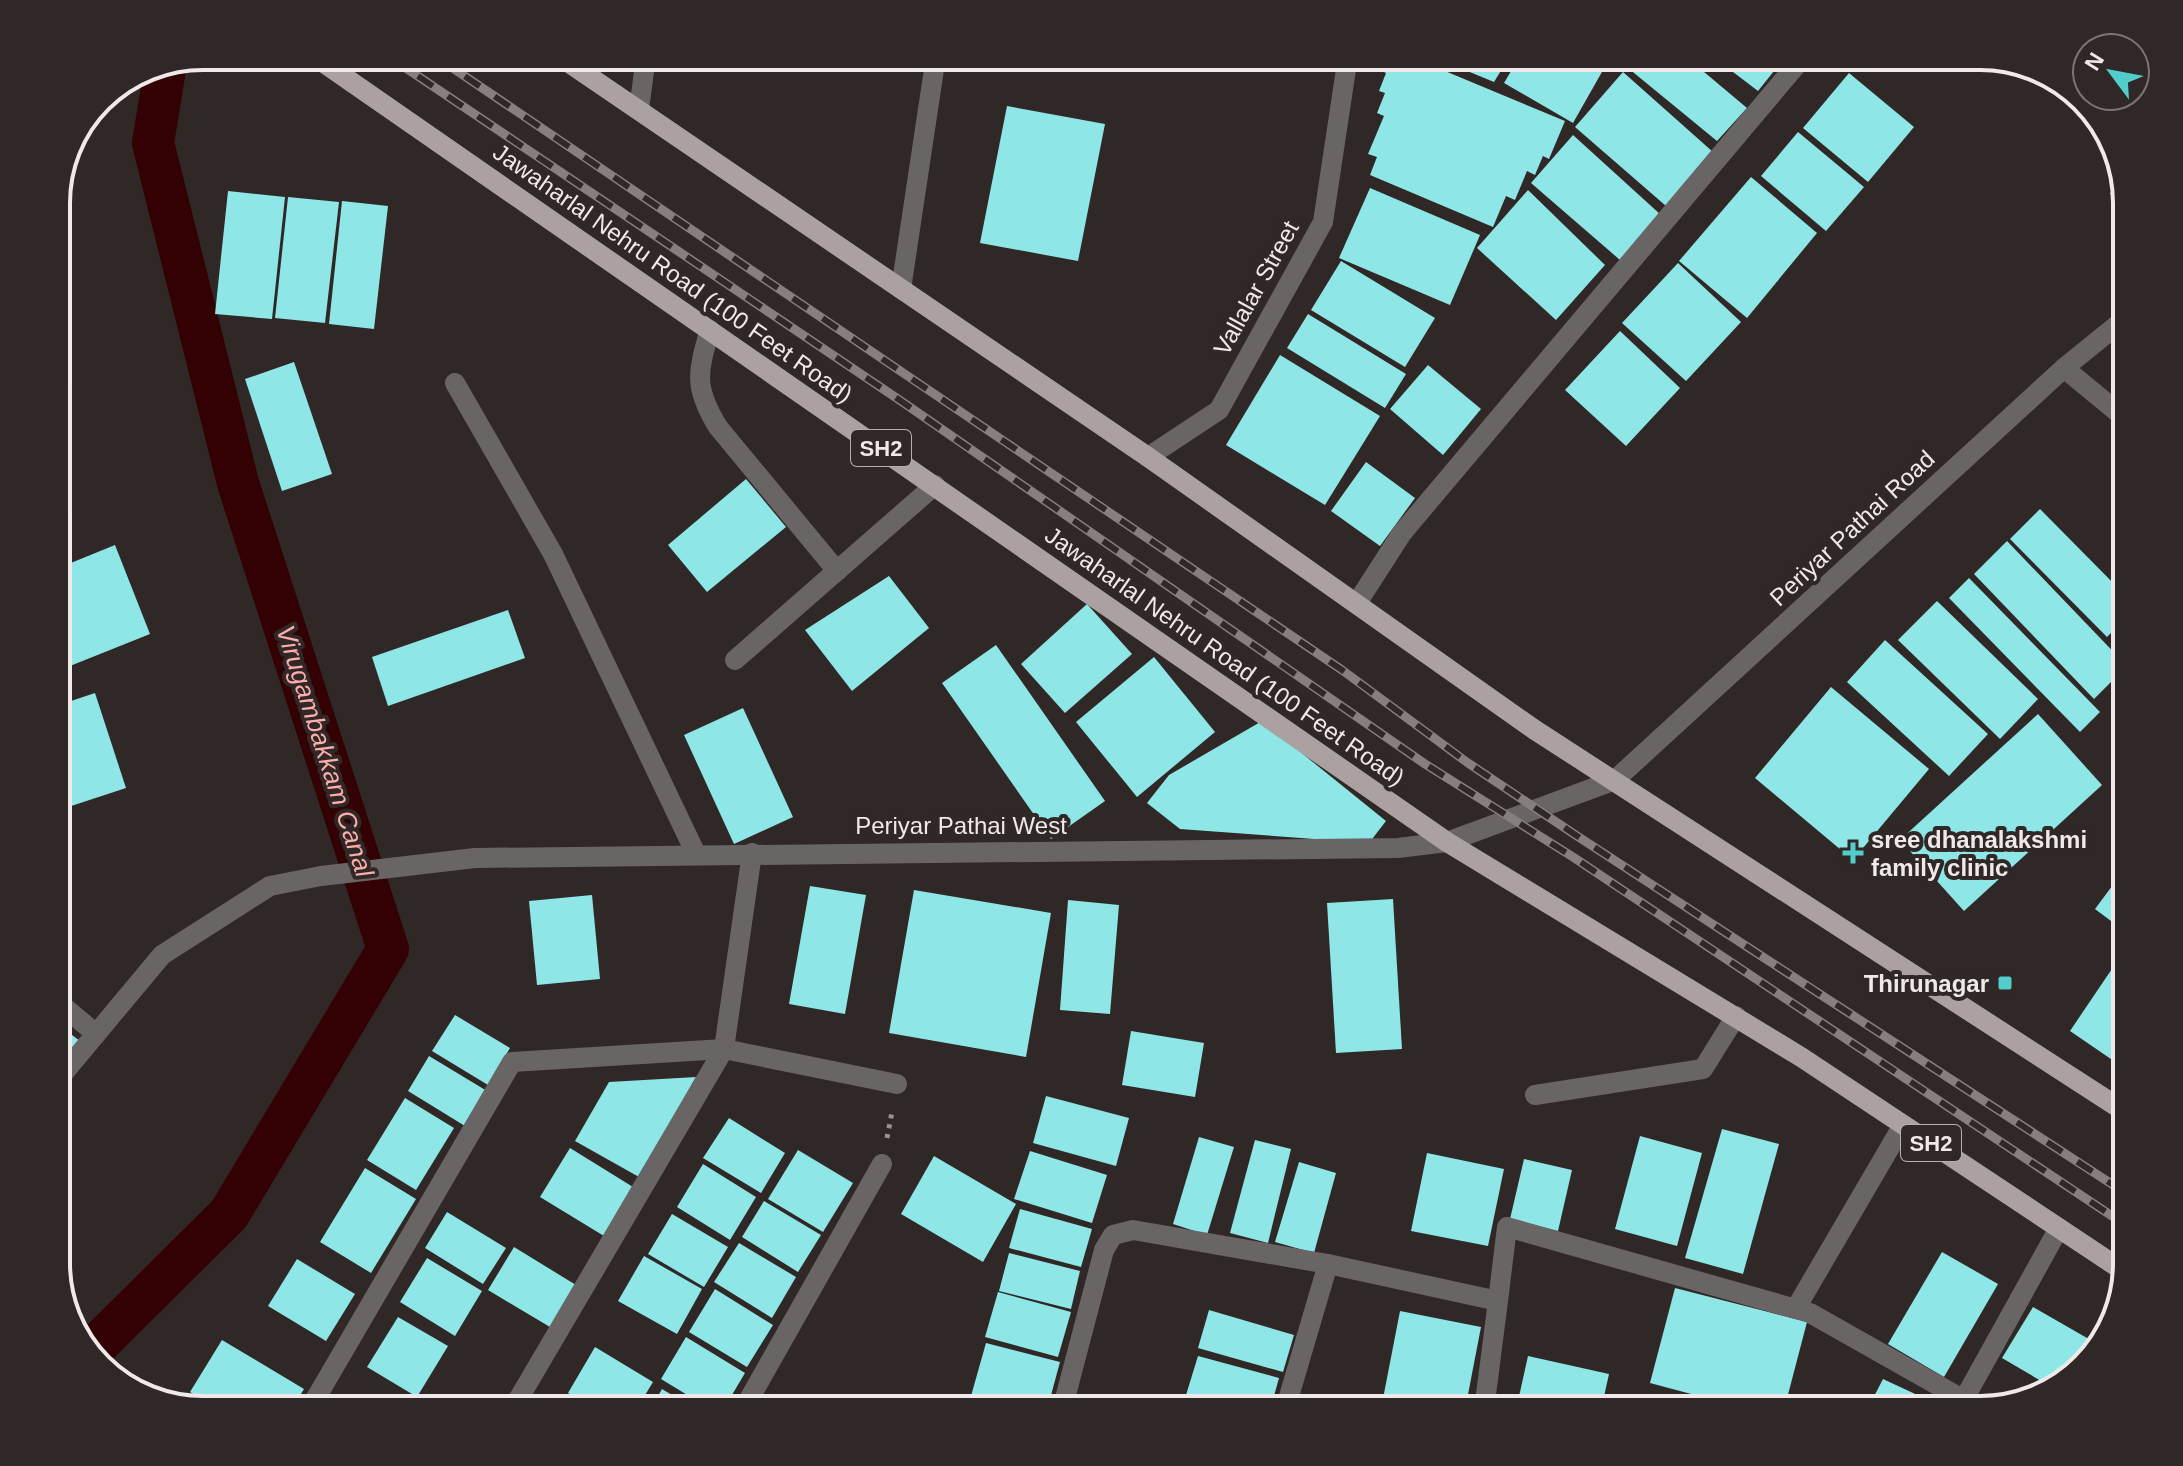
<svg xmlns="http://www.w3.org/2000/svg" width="2183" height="1466" font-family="Arial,sans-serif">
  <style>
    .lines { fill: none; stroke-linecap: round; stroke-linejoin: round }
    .canal { stroke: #330004; stroke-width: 42 }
    .building { fill: #8ee7e6 }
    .path { stroke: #989191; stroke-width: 5; stroke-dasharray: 4 6; stroke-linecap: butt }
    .minor { stroke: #6a6565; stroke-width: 20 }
    .tertiary { stroke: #6a6565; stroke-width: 20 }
    .primary { stroke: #aaa1a0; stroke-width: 20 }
    .rail-casing { stroke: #877f7f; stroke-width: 9 }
    .rail { stroke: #302727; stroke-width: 6; stroke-dasharray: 18; stroke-linecap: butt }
    .poi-dot { fill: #52cdcc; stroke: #302727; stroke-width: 3 }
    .labels { text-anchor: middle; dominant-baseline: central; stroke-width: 8; stroke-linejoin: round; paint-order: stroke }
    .shield { fill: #302727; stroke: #b6afaf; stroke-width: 2 }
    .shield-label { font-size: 22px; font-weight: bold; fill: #efe9e9 }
    .street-label { font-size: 24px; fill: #efe9e9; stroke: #302727 }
    .poi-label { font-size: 24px; font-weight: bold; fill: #efe9e9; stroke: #302727; text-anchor: start }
    .water-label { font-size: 26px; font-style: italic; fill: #fdaeac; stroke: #302727 }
    .rim { fill: none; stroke: #efe9e9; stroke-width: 4 }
  </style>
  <rect width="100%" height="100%" fill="#302727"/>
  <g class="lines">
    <path class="canal" d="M90,1352l139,-138 159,-265 -150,-466 -85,-340 13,-80"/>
  </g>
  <g class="building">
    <path d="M1383,56h26l156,65 -16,38 -6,-3 -8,19 -8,-4 -12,29 -9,-4 -13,31 -123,-52 7,-18 -9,-3 16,-38 -7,-3 8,-20 -6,-2 7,-18 -8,-4z"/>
    <path d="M1431,56h79l-16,26z"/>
    <path d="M1520,56h91l-38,67 -69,-40z"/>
    <path d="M1620,56h65l62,52 -30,33 -100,-82z"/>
    <path d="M1712,56h74l-28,35z"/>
    <path d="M1623,72l90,80 -47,54 -91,-79z"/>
    <path d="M1849,73l65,54 -46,55 -65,-54z"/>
    <path d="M1007,106l98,18 -27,137 -98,-18z"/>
    <path d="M1798,132l66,55 -38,44 -65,-55z"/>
    <path d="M1573,135l88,80 -41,45 -89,-77z"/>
    <path d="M2120,174l7,28v1l-17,-9z"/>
    <path d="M1751,177l66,56 -70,85 -68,-57z"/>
    <path d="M1370,188l110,47 -30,70 -111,-47z"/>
    <path d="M1528,190l77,75 -49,55 -79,-72z"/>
    <path d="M228,191l57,6 -13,122 -57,-5z"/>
    <path d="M288,197l51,5 -14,121 -50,-5z"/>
    <path d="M342,201l46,5 -14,123 -45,-5z"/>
    <path d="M56,258h3l7,119 -10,-1z"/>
    <path d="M1341,261l94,57 -30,49 -94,-57z"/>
    <path d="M1678,263l63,59 -55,59 -64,-58z"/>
    <path d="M1308,314l98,60 -21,34 -98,-60z"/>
    <path d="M1620,331l60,57 -54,58 -61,-56z"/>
    <path d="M1280,355l100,61 -55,89 -99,-60z"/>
    <path d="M294,362l38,112 -50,17 -37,-112z"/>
    <path d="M1428,365l53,44 -38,46 -53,-46z"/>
    <path d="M1366,462l49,36 -35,48 -49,-35z"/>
    <path d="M746,479l40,48 -79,65 -39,-47z"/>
    <path d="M2040,509l87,88v20l-20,20 -97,-98z"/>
    <path d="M2007,541l120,125 -33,33 -120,-125z"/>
    <path d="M115,545l35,89 -90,36 -4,-10v-91z"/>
    <path d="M889,576l40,52 -77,63 -47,-61z"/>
    <path d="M1969,578l131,134 -20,20 -131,-134z"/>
    <path d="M1937,601l101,98 -38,40 -102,-99z"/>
    <path d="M1087,604l45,50 -67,59 -44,-49z"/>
    <path d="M508,610l17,48 -137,48 -16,-49z"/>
    <path d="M1885,640l103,94 -39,42 -102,-94z"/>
    <path d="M996,645l109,156 -54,38 -109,-156z"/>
    <path d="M1154,657l61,75 -78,65 -61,-75z"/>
    <path d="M1831,687l98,82 -76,91 -98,-82z"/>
    <path d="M95,693l31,95 -70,23v-105z"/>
    <path d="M743,708l50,109 -59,27 -50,-109z"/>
    <path d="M2038,714l64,71 -138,126 -64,-71z"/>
    <path d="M1262,721l124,100 -17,22 -189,-14 -33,-26 22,-28z"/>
    <path d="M2127,866v67l-32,-24z"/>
    <path d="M810,886l56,9 -21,119 -56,-10z"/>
    <path d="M914,890l137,23 -25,144 -137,-24z"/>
    <path d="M592,895l8,84 -63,6 -8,-84z"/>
    <path d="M1393,899l9,150 -66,4 -9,-150z"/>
    <path d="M1068,900l51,5 -9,109 -50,-4z"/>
    <path d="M2122,954l5,4v112l-57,-39z"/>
    <path d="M455,1015l55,33 -22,37 -56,-34z"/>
    <path d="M56,1023l24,18 -24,30z"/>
    <path d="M1131,1031l73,12 -9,54 -73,-12z"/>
    <path d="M429,1056l58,35 -22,35 -57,-35z"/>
    <path d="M696,1077l-57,100 -64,-36 34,-59z"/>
    <path d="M1046,1096l83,22 -13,48 -83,-23z"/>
    <path d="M405,1098l49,30 -38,62 -49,-30z"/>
    <path d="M729,1118l56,35 -24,40 -58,-35z"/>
    <path d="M1722,1129l57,15 -36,130 -58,-16z"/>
    <path d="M1640,1136l62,17 -25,93 -62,-17z"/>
    <path d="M1199,1137l35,10 -27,88 -34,-11z"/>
    <path d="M1255,1140l36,9 -23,94 -38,-10z"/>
    <path d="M570,1148l63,39 -29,49 -64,-39z"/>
    <path d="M798,1150l55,33 -30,49 -55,-33z"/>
    <path d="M1030,1151l77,24 -15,48 -78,-24z"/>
    <path d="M1427,1153l77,16 -16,77 -77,-15z"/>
    <path d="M934,1156l82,48 -33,58 -82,-48z"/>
    <path d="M1524,1159l48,11 -14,61 -48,-12z"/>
    <path d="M1299,1162l37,11 -22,80 -39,-11z"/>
    <path d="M703,1164l53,33 -26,43 -53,-33z"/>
    <path d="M365,1168l51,31 -45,74 -51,-31z"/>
    <path d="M764,1201l57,34 -23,37 -56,-35z"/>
    <path d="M1020,1209l72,20 -11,38 -72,-19z"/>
    <path d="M447,1212l59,36 -23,36 -58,-36z"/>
    <path d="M672,1214l56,33 -24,40 -56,-33z"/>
    <path d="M739,1243l57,34 -24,41 -58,-36z"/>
    <path d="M514,1247l62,38 -26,42 -62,-37z"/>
    <path d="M1942,1252l56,32 -54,93 -56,-33z"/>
    <path d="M1009,1253l71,18 -9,38 -72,-18z"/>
    <path d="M644,1256l58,33 -25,45 -59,-33z"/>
    <path d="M427,1258l55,33 -27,45 -55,-34z"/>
    <path d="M297,1259l58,35 -29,47 -58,-35z"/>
    <path d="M1675,1288l132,34 -23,88h-33l-101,-27z"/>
    <path d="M715,1289l58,36 -26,42 -58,-35z"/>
    <path d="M998,1292l73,20 -13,45 -73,-20z"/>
    <path d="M2033,1307l68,39 -48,42 -51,-30z"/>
    <path d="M1209,1310l85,25 -11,37 -85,-24z"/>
    <path d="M1400,1311l81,16 -16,83 -84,-1z"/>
    <path d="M398,1317l50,29 -31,51 -50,-30z"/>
    <path d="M686,1337l59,36 -22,37h-11l-51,-31z"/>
    <path d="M222,1340l82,49 -13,21h-71l-30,-18z"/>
    <path d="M986,1343l74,19 -13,48h-22l-54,-14z"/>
    <path d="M595,1347l58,35 -17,28h-41l-27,-17z"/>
    <path d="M1198,1356l81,22 -9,32h-30l-54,-15z"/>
    <path d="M1528,1356l81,18 -8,36h-85z"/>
    <path d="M1883,1379l58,27 -2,4h-72z"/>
    <path d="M662,1389l35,21h-47z"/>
    <path d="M1617,1396l51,11 -1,3h-53z"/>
  </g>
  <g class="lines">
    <path class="path" d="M887,1138l5,-26"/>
    <g class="minor">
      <path d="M639,110l7,-54"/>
      <path d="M901,289l35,-233"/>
      <path d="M710,330c-13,43 -16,58 8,97l119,144"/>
      <path d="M2064,368l63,52"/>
      <path d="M455,383l98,171 143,300"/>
      <path d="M1148,457l71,-47 104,-188 25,-166"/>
      <path d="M1357,603l45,-70 402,-477"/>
      <path d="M735,660l200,-175"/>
      <path d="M56,1000l40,34"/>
      <path d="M56,1082l106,-127 108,-69 51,-10 154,-18 923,-10 49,-6"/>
      <path d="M1535,1095l168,-26 33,-53"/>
      <path d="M1498,1301l9,-74 303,86 154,87"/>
      <path d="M1796,1308l107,-183"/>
      <path d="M309,1410l203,-348 212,-13 173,35"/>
      <path d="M512,1410l212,-361 28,-196"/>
      <path d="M743,1410l139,-246"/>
      <path d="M1062,1410l42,-160 9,-15 20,-5 195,34 170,37 -14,109"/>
      <path d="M1285,1410l43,-146"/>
      <path d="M1958,1410l101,-182"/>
    </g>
    <path class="tertiary" d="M1447,842l168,-62 449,-412 63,-51"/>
    <g class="primary">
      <path d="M314,56l1133,786 354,215 324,215"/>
      <path d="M559,56l589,401 387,273 592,383"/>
    </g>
    <g class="rail-casing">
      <g id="rail">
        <path d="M388,56l513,345 524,363 148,93 554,369"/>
        <path d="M435,56l907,614 126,93 106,71 553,360"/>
      </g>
    </g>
    <use href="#rail" class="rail"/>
  </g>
  <g class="poi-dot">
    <path d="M1849 841h8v8h8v8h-8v8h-8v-8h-8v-8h8z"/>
    <rect x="1997" y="975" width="16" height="16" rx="4"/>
  </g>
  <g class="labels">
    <g class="shield">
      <rect x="851" y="430" width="60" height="36" rx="6"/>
      <rect x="1901" y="1125" width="60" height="36" rx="6"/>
    </g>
    <g class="shield-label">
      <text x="881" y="448">SH2</text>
      <text x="1931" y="1143">SH2</text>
    </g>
    <g class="street-label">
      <text transform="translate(673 273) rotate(35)">Jawaharlal Nehru Road (100 Feet Road)</text>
      <text transform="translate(1256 288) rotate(-61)">Vallalar Street</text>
      <text transform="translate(1852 528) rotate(-43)">Periyar Pathai Road</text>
      <text transform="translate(1225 656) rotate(35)">Jawaharlal Nehru Road (100 Feet Road)</text>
      <text x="961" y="825">Periyar Pathai West</text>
    </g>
    <g class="poi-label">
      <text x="1871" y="839">sree dhanalakshmi<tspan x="1871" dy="28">family clinic</tspan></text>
      <text x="1989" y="983" text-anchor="end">Thirunagar</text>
    </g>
    <g class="water-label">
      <text transform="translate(325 751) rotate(72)">Virugambakkam Canal</text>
    </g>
  </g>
  <path d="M0 0H2183V1466H0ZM203 70H1980A133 133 0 0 1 2113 203V1263A133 133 0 0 1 1980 1396H203A133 133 0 0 1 70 1263V203A133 133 0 0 1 203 70Z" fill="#302727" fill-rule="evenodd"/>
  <path class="rim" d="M203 70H1980A133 133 0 0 1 2113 203V1263A133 133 0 0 1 1980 1396H203A133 133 0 0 1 70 1263V203A133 133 0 0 1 203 70Z"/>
  <g transform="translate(2111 72) rotate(302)"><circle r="38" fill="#302727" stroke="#7c7575" stroke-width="2"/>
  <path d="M0-6L14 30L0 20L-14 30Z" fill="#52cdcc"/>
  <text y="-12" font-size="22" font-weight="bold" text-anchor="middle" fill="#efe9e9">N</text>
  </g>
</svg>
